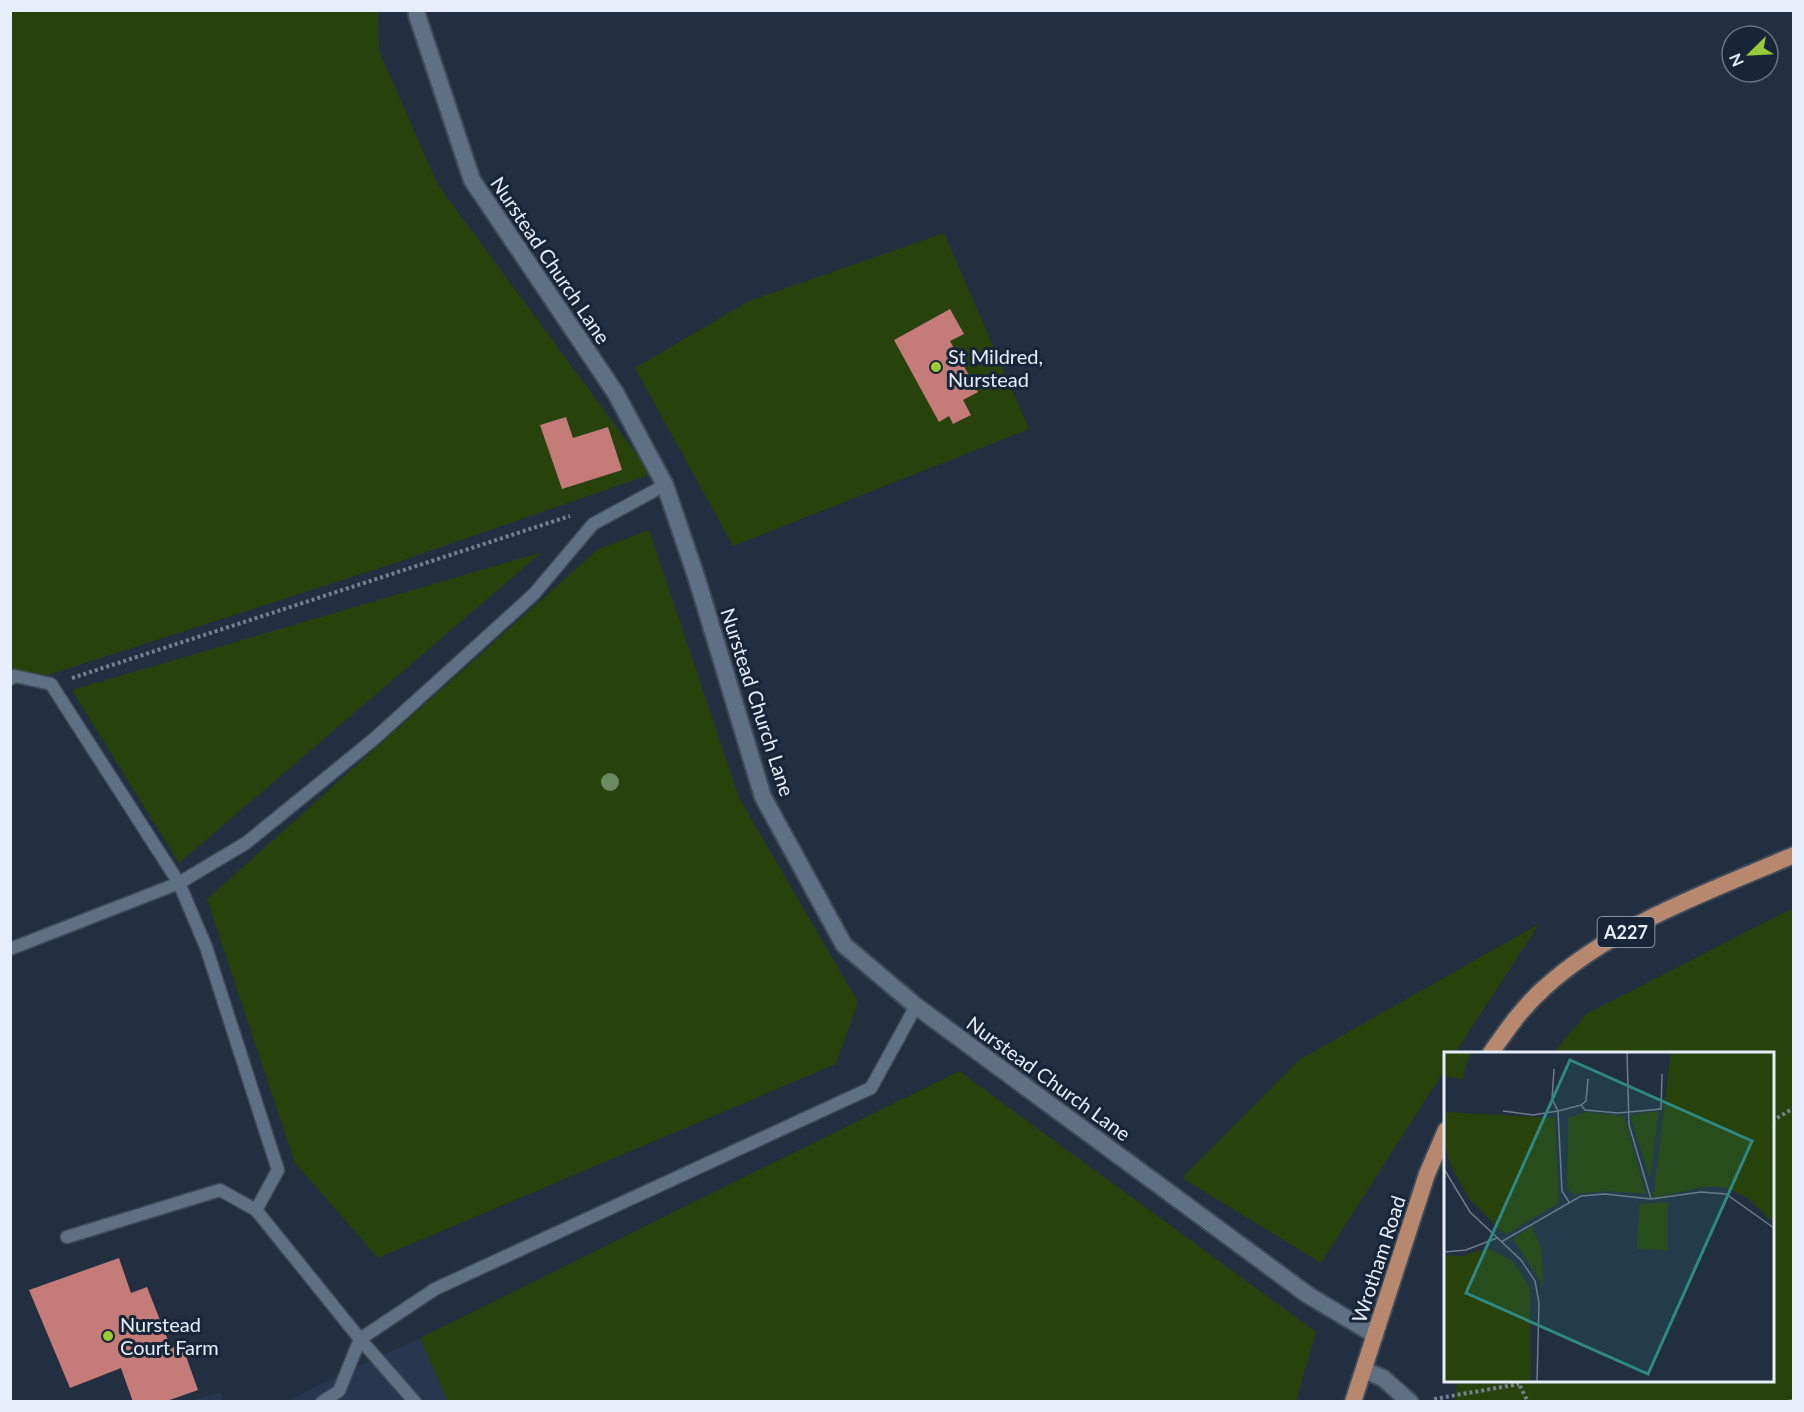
<svg xmlns="http://www.w3.org/2000/svg" width="1804" height="1412" font-family="Lato,sans-serif">
  <style>
    .built { fill: #26374f }
    .green { fill: #27430b; fill-rule: evenodd }
    .building { fill: #c57c79 }
    .lines { fill: none; stroke-linecap: round; stroke-linejoin: round }
    .service-casing { stroke: #3f4b5a; stroke-width: 15 }
    .minor-casing { stroke: #3f4b5a; stroke-width: 20 }
    .primary-casing { stroke: #3f4b5a; stroke-width: 20 }
    .path { stroke: #758090; stroke-width: 4; stroke-dasharray: 3 3; stroke-linecap: butt }
    .service { stroke: #5f6f84; stroke-width: 12 }
    .minor { stroke: #5f6f84; stroke-width: 16 }
    .primary { stroke: #b7886d; stroke-width: 16 }
    .tree { fill: #6b8a64 }
    .poi-dot { fill: #98cb36; stroke: #182537; stroke-width: 2 }
    .labels { text-anchor: middle; dominant-baseline: central; stroke-width: 6; stroke-linejoin: round; paint-order: stroke }
    .shield { fill: #182537; stroke: #a8b2c0; stroke-width: 1.5 }
    .shield-label { font-size: 18px; font-weight: bold; fill: #e5eefa }
    .street-label { font-size: 20px; fill: #e5eefa; stroke: #182537 }
    .poi-label { font-size: 20px; fill: #e5eefa; stroke: #182537; text-anchor: start }
    .inset-road { fill: none; stroke: #707b8b; stroke-width: 1.5 }
    .view { fill: #2f8883; fill-opacity: 0.15; stroke: #2f8883; stroke-width: 3 }
    .inset-edge { fill: none; stroke: #e5eefa; stroke-width: 3 }
  </style>
  <rect width="100%" height="100%" fill="#222f41"/>
  <g class="built">
    <path d="M420,1338l28,63 -162,1 33,-17z"/>
    <path d="M220,1392l3,9h-33z"/>
  </g>
  <g class="green">
    <path d="M10,11h368l1,40 59,134 213,289 -253,88 -387,125zM566,417l7,21 35,-11 14,43 -60,19 -21,-64z"/>
    <path d="M944,233l85,196 -296,117 -98,-178 114,-67zM950,309l14,25 -14,7 13,59 8,15 -17,9 -5,-8 -10,5 -45,-81z"/>
    <path d="M649,530l90,268 119,204 -22,62 -458,194 -83,-95 -88,-264 391,-350z"/>
    <path d="M542,552l-363,311 -107,-173z"/>
    <path d="M1793,908v493h-336l-2,-2 2,-18 315,-1v-326l-219,-1 33,-39z"/>
    <path d="M1539,924l-84,129 -9,1 -1,15 -124,194 -139,-85 117,-118z"/>
    <path d="M959,1071l357,261 -20,69h-848l-28,-63z"/>
  </g>
  <g class="building">
    <path d="M950,309l14,25 -14,7 28,51 -15,8 8,15 -18,9 -4,-8 -10,6 -45,-82z"/>
    <path d="M566,417l7,21 35,-11 14,43 -60,19 -22,-64z"/>
    <path d="M119,1258l12,35 16,-6 24,61 11,-3 16,45 -34,12h-31l-12,-34 -51,20 -41,-98z"/>
  </g>
  <g class="lines">
    <g class="service-casing">
      <g id="service">
        <path d="M10,679l5,-3 36,8 128,199 27,64 72,223 -22,40 104,129 75,-50 436,-201 45,-82"/>
        <path d="M10,949l169,-66 67,-40 128,-104 160,-145 59,-70 72,-39"/>
        <path d="M67,1237l153,-47 36,20"/>
        <path d="M322,1402l17,-11 21,-52 55,63"/>
      </g>
    </g>
    <g class="minor-casing">
      <g id="minor">
        <path d="M417,10v5l55,165 143,212 50,93 31,91 67,221 81,148 72,61 392,289 67,40"/>
        <path d="M1364,1370l19,8 27,24"/>
      </g>
    </g>
    <g class="primary-casing">
      <g id="primary">
        <path d="M1490,1054c16,-23 32,-46 53,-65 70,-64 165,-97 251,-134"/>
        <path d="M1353,1402l74,-228 19,-44"/>
      </g>
    </g>
    <g class="path">
      <path d="M72,678l498,-162"/>
      <path d="M1772,1121l22,-13"/>
      <path d="M1519,1380v4l9,18"/>
      <path d="M1434,1399l85,-15"/>
      <path d="M1789,1402l5,-2"/>
    </g>
    <use href="#service" class="service"/>
    <use href="#minor" class="minor"/>
    <use href="#primary" class="primary"/>
  </g>
  <circle class="tree" cx="610" cy="782" r="9"/>
  <g class="poi-dot">
    <circle cx="936" cy="367" r="6"/>
    <circle cx="108" cy="1336" r="6"/>
  </g>
  <g class="labels">
    <rect class="shield" x="1597.5" y="917" width="57" height="30" rx="4.5"/>
    <g class="shield-label">
      <text x="1626" y="932">A227</text>
    </g>
    <g class="street-label">
      <text transform="translate(551 260) rotate(56)">Nurstead Church Lane</text>
      <text transform="translate(758 702) rotate(72)">Nurstead Church Lane</text>
      <text transform="translate(1049 1078) rotate(36)">Nurstead Church Lane</text>
      <text transform="translate(1378 1259) rotate(-72)">Wrotham Road</text>
    </g>
    <g class="poi-label">
      <text x="948" y="356">St Mildred,<tspan x="948" dy="23">Nurstead</tspan></text>
      <text x="120" y="1324">Nurstead<tspan x="120" dy="23">Court Farm</tspan></text>
    </g>
  </g>
  <g transform="translate(1444 1052)">
    <rect width="330" height="330" fill="#222f41"/>
    <path d="M0,0h32l-7,3 -7,25 -18,-5zM227,0h103v171l-28,-26 -23,-10h-20l-50,11zM215,59l-9,68 -20,-64zM0,60l111,6 4,85 -54,32 -37,-38 -19,-36 -5,-19zM141,60l39,4 22,78 -39,-3 -34,3 -6,-6 1,-70zM224,150v48l-31,-1 2,-45zM88,174l9,22 3,39 -31,-48zM44,196l26,14 16,26 1,94h-87v-127l17,1z" fill="#27430b"/>
    <path class="inset-road" d="M183,0l2,73 22,74M137,53l5,-4 2,-22M59,59l30,4 25,-4 -6,-12 2,-30M0,117l26,43 51,48 14,21 4,22 -2,79M125,150l-7,-11 -4,-80 23,-6 4,5 33,3 43,-4 1,-35M57,190l80,-46 24,-2 46,5 50,-7 25,2 48,34M0,200l22,-2 31,-12"/>
    <path class="view" d="M126,8l182,81 -104,233 -182,-81z"/>
    <rect width="330" height="330" class="inset-edge"/>
  </g>
  <rect width="1804" height="1412" fill="none" stroke="#e5eefa" stroke-width="24"/>
  <g transform="translate(1750 54) rotate(246)"><circle r="28" fill="#182537" stroke="#6a7585" stroke-width="1.5"/>
  <path d="M0-4.5L10 22L0 15L-10 22Z" fill="#98cb36"/>
  <text y="-9" font-size="16" font-weight="bold" text-anchor="middle" fill="#e5eefa">N</text>
  </g>
</svg>
